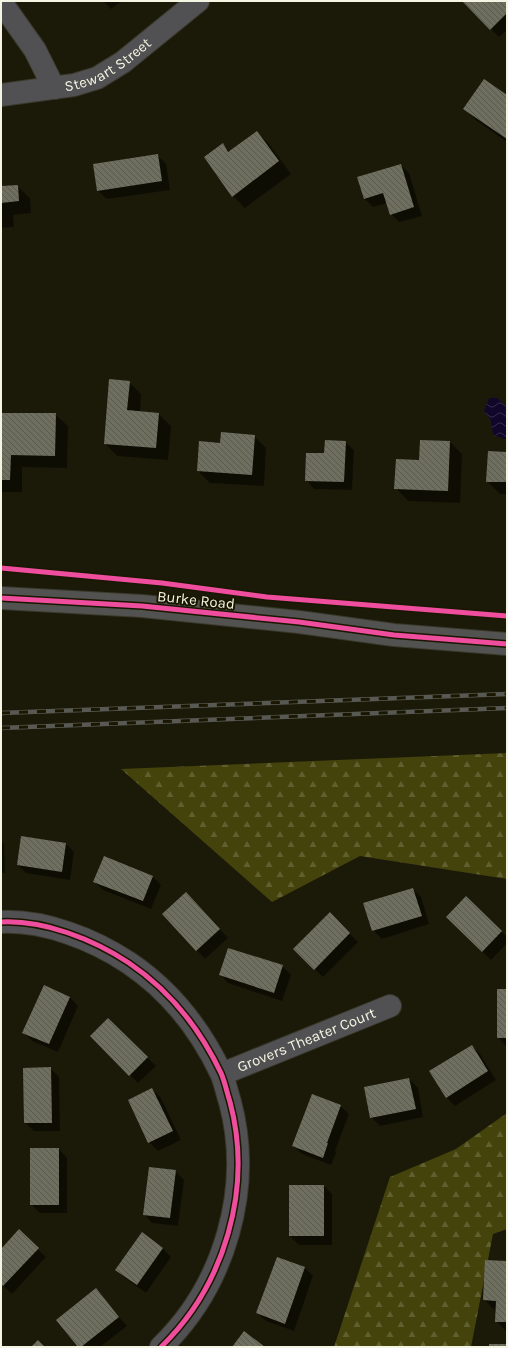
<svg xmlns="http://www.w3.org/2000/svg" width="508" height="1348" font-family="Karla,sans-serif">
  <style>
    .forest { fill: url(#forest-firs) }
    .water { fill: url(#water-waves) }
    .shadow { fill: #0007 }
    .building { fill: url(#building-back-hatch) }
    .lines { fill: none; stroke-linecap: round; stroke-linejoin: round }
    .street-casing { stroke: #383729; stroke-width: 24 }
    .secondary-casing { stroke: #383729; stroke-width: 24 }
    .street { stroke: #515052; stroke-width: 22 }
    .secondary { stroke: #525251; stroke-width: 22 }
    .rail-casing { stroke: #595954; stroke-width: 4.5 }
    .rail { stroke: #191700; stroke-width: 3; stroke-dasharray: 9; stroke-linecap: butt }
    .cycleway-casing { stroke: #191700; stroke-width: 8 }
    .cycleway { stroke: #ef4d9e; stroke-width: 5 }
    .labels { text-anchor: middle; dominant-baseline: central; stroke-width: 4; stroke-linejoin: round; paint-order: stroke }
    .street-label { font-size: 15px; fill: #f5f5e3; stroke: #191700 }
  </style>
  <defs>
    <pattern id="forest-firs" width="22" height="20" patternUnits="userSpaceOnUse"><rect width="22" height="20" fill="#45430c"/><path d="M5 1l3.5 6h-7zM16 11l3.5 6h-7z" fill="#605f2f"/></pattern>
    <pattern id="water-waves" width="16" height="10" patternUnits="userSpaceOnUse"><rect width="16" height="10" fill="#10072b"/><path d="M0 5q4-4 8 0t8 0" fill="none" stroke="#332c4a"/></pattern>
    <pattern id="building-back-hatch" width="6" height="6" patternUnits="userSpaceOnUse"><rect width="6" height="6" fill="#6f6f60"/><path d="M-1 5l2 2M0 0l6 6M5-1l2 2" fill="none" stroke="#59594f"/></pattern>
  </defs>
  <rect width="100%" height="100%" fill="#1b1a09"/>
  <g class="forest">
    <path d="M507,753v126l-147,-23 -88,46 -151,-133z"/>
    <path d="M507,1113v116l-14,5 -22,113h-137l56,-170 66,-28z"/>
  </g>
  <path class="water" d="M489,398h8l9,8 -1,9 2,2v21l-3,1 -10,-4 -1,-2 -3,-15 -4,-4 -2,-3z"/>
  <g class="shadow">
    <path d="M103,1h19l-11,8z"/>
    <path d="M463,1h44v29l-8,7z"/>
    <path d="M507,96v46l-30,-21 -12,-12z"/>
    <path d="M257,132l12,12 22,30 -46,34 -12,-12 -10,-51 7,7z"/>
    <path d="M157,155l9,9 4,26 -63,9 -9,-8 -4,-26z"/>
    <path d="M401,165l8,8 13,43 -23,6 -8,-8 -4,-11 -14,4 -8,-8 -7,-21z"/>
    <path d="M17,186l13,12 1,15 -18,2 1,12 -13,1v-41z"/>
    <path d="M129,382l12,12 -1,18 19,2 12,12 -3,34 -51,-4 -12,-13z"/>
    <path d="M1,414h54l13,12 -1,42 -45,-1v25h-21z"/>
    <path d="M254,436l12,12 -2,38 -54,-3 -12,-12 23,-27z"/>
    <path d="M421,441l29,1 12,12 -2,49 -52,-2 -12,-13 24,-27z"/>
    <path d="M345,442l9,8 -2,40 -38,-1 -8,-9 19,-26z"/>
    <path d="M507,453v41h-7l-13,-13z"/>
    <path d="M1,841l3,3 1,29h-4z"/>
    <path d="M66,844l8,8 -4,28 -44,-7 -8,-8z"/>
    <path d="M153,877l8,8 -10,24 -48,-19 -8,-8z"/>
    <path d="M413,889l8,8 8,27 -47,15 -9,-9z"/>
    <path d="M466,897l41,40v6l-16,17 -44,-43z"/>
    <path d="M194,902l34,36 -23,21 -42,-45z"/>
    <path d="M330,914l28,28 -35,35 -29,-28z"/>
    <path d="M282,966l9,9 -9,26 -54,-18 -8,-9z"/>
    <path d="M507,990v56h-1l-8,-9z"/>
    <path d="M70,997l8,9 -20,46 -26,-11 -8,-9z"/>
    <path d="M108,1019l48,47 -18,17 -47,-47z"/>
    <path d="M472,1046l8,8 16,26 -41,26 -9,-9z"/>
    <path d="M50,1068l9,9 1,54h-26l-9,-8 -1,-54z"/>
    <path d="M409,1079l9,9 5,29 -43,9 -9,-9z"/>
    <path d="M152,1089l9,9 20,42 -23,11 -9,-9z"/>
    <path d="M340,1106l9,8 -14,37 1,2 -5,12 -29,-11 -9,-8z"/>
    <path d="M59,1149l8,9v55h-27l-9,-9z"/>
    <path d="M175,1171l9,9 -6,46 -26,-3 -8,-9z"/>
    <path d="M290,1186h34l8,8v51h-33l-9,-9z"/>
    <path d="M19,1231l27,26 -34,37 -11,-10v-34z"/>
    <path d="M142,1234l21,15 8,8 -25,36 -21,-15 -9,-8z"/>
    <path d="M277,1258l28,10 8,8 -19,55 -28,-10 -9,-8z"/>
    <path d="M507,1262v70l-11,-11v-9l-12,-13z"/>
    <path d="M96,1290l31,36 -27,21h-21z"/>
  </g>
  <g class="building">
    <path d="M462,1h45v12l-17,17z"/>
    <path d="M484,79l23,16v44l-44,-30z"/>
    <path d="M257,131l22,30 -47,36 -28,-40 19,-14 5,9z"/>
    <path d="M158,154l4,27 -65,10 -4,-27z"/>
    <path d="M401,164l13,43 -24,8 -7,-22 -19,6 -7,-22z"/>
    <path d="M18,185l1,16 -18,2v-17z"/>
    <path d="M109,379l21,2 -3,29 32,3 -3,35 -52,-4z"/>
    <path d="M1,413h55l-1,43 -44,-1 -1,25h-9z"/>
    <path d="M221,432l34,3 -3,40 -55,-4 2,-30 21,2z"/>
    <path d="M325,440l21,1 -2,41 -39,-1 1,-28h18z"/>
    <path d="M420,440l30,1 -2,50 -54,-2 2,-30 23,1z"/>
    <path d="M488,451l19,1v30h-21z"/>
    <path d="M21,836l45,7 -4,29 -45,-7z"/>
    <path d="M104,856l49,20 -10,25 -50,-19z"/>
    <path d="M413,888l9,28 -50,15 -9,-28z"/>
    <path d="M186,892l34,37 -24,22 -34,-37z"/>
    <path d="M466,896l36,35 -20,21 -36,-35z"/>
    <path d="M330,912l20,21 -36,37 -21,-21z"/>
    <path d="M228,948l55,17 -9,28 -55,-18z"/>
    <path d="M44,985l26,12 -21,47 -27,-11z"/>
    <rect x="497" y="989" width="10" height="49"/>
    <path d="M108,1018l40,39 -19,19 -39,-40z"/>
    <path d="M472,1045l16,26 -42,27 -17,-27z"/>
    <path d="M51,1067l1,56h-28l-1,-55z"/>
    <path d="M409,1078l7,31 -46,9 -6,-31z"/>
    <path d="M152,1088l21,43 -25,12 -20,-43z"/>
    <path d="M312,1094l29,11 -14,38h1l-5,15 -31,-12z"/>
    <rect x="30" y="1148" width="29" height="57"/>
    <path d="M149,1167l27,3 -6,48 -27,-3z"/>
    <rect x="289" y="1185" width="35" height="51"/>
    <path d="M19,1229l20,19 -36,38 -2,-2v-35z"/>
    <path d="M142,1232l21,16 -26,37 -22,-15z"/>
    <path d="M277,1257l28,10 -20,57 -29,-11z"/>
    <path d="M485,1260l22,1v61h-12l1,-21 -13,-1z"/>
    <path d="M96,1288l23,29 -38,30h-3l-22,-27z"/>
    <path d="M244,1331l21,16h-33z"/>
    <path d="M38,1340l7,7h-14z"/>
    <rect x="489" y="1344" width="18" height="3"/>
  </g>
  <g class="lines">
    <g class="street-casing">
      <g id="street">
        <path d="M1,2l34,48 19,38"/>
        <path id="s1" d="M1,95l73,-10 23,-7 26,-16 75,-61"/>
        <path d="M1,922c43,-2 92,17 128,41 40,27 71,66 92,110 4,9 6,20 9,29 23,86 -5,183 -69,245"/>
        <path id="s2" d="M222,1074l168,-68"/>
      </g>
    </g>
    <g class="secondary-casing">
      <path id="secondary" d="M1,598l141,8 157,16 95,13 113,9"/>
    </g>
    <use href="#street" class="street"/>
    <use href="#secondary" class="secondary"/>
    <g class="rail-casing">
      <g id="rail">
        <path d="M1,713l506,-19"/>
        <path d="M1,728l506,-20"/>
      </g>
    </g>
    <use href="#rail" class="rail"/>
    <g class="cycleway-casing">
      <g id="cycleway">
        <path d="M1,568l161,15 105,14 240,19"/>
        <path d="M1,598l141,8 157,16 95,13 113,9"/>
        <path d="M1,922c43,-2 92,17 128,41 40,27 71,66 92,110 4,9 6,20 9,29 23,86 -5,183 -69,245"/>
      </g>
    </g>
    <use href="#cycleway" class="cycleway"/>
  </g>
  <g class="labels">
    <g class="street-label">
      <text stroke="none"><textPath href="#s1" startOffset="113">Stewart Street</textPath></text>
      <text transform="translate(196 600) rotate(6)">Burke Road</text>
      <text stroke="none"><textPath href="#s2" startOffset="91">Grovers Theater Court</textPath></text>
    </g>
  </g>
  <rect width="508" height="1348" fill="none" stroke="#f5f5e3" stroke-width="4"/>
</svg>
